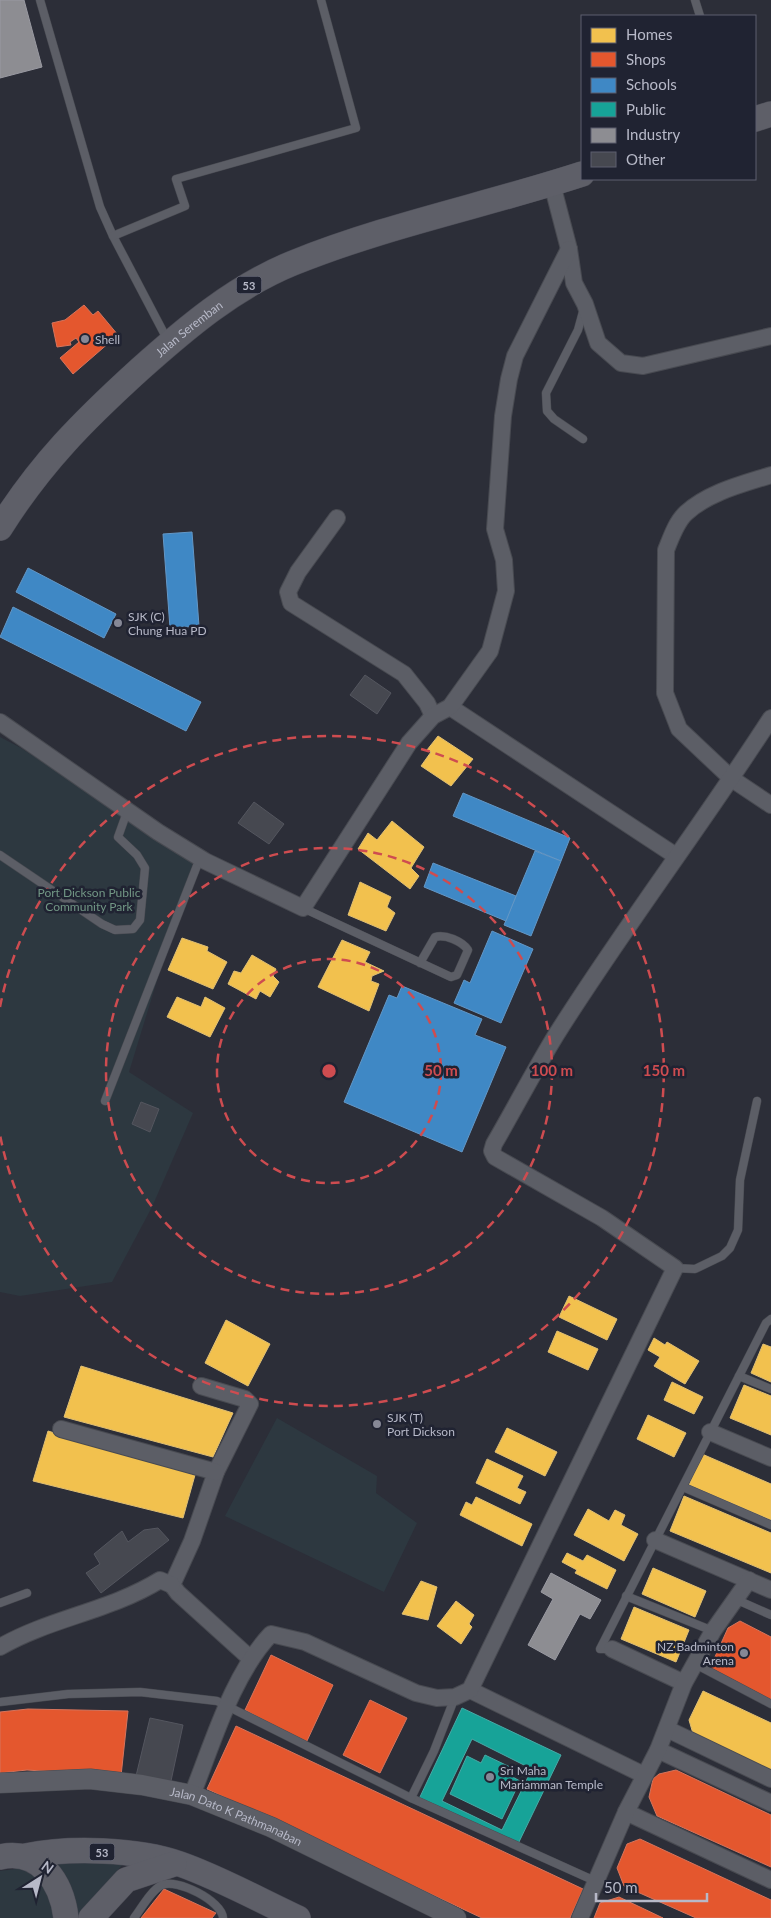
<svg xmlns="http://www.w3.org/2000/svg" width="771" height="1918" font-family="Lato,sans-serif">
  <style>
    .green { fill: #2d3840 }
    .homes { fill: #f2c14e; stroke: #e0bf73 }
    .shops { fill: #e4572e; stroke: #d6745c }
    .schools { fill: #3f88c5; stroke: #6397c6 }
    .public { fill: #17a398; stroke: #47aaa6; fill-rule: evenodd }
    .industry { fill: #8d8d92; stroke: #9a9aa2 }
    .building { fill: #464850; stroke: #54565f }
    .lines { fill: none; stroke-linecap: round; stroke-linejoin: round }
    .service-casing { stroke: #484a51; stroke-width: 9 }
    .minor-casing { stroke: #484a51; stroke-width: 18 }
    .tertiary-casing { stroke: #484a51; stroke-width: 21 }
    .primary-casing { stroke: #4a4b55; stroke-width: 26 }
    .service { stroke: #5c5e66; stroke-width: 8 }
    .minor { stroke: #5c5e66; stroke-width: 16 }
    .tertiary { stroke: #5c5e66; stroke-width: 20 }
    .primary { stroke: #5e5f68; stroke-width: 25 }
    .ring { fill: none; stroke: #ce4c50; stroke-width: 2.5; stroke-dasharray: 9 6 }
    .poi-dot { fill: #868896; stroke: #202332; stroke-width: 2 }
    .labels { text-anchor: middle; dominant-baseline: central; stroke-width: 5; stroke-linejoin: round; paint-order: stroke }
    .shield { fill: #202332; stroke: #8a8c9b; stroke-width: 1 }
    .shield-label { font-size: 11px; font-weight: bold; fill: #b7b9c8 }
    .street-label { font-size: 12px; fill: #b7b9c8; stroke: #202332 }
    .poi-label { font-size: 12px; fill: #b7b9c8; stroke: #202332; text-anchor: start }
    .park-label { font-size: 12px; fill: #719684; stroke: #202332 }
    .centre { fill: #ce4c50; stroke: #202332; stroke-width: 2.5 }
    .ring-label { font-size: 15px; text-anchor: middle; font-weight: bold; fill: #ce4c50; stroke: #202332; stroke-width: 5; stroke-linejoin: round; paint-order: stroke }
  </style>
  <rect width="100%" height="100%" fill="#2c2e38"/>
  <g class="green">
    <path d="M0,737l21,11 173,112 -65,212 64,41 -41,94 -40,75 -92,14 -20,-4z"/>
    <path d="M277,1418l100,58 -1,17 41,30 -33,69 -159,-76z"/>
    <path d="M117,1861l5,4 -42,53h-5l-22,-56z"/>
    <path d="M23,1868l23,15 9,35h-55v-47z"/>
  </g>
  <g class="homes">
    <path d="M438,736l35,23 -22,27 -30,-20 10,-14 -4,-2z"/>
    <path d="M392,821l32,26 -13,21 8,8 -9,13 -52,-40 10,-16 9,7z"/>
    <path d="M360,882l31,15 -4,10 8,6 -9,18 -38,-16z"/>
    <path d="M182,938l26,9 -1,4 20,11 -14,27 -45,-19z"/>
    <path d="M342,940l28,12 -5,10 19,9 -12,5 -1,5 8,3 -10,27 -51,-24z"/>
    <path d="M252,955l24,14 -3,7 6,6 -9,15 -10,-6 -4,8 -28,-15 6,-13 7,2z"/>
    <path d="M177,997l24,10 4,-10 20,11 -15,29 -43,-20z"/>
    <path d="M569,1296l48,23 -10,21 -48,-23z"/>
    <path d="M226,1320l44,24 -22,42 -43,-23z"/>
    <path d="M557,1331l41,18 -10,21 -40,-18z"/>
    <path d="M654,1338l11,7 2,-3 32,19 -14,23 -31,-18 6,-9 -12,-7z"/>
    <path d="M763,1344l8,3v35l-20,-9z"/>
    <path d="M81,1366l152,47 -20,44 -149,-40z"/>
    <path d="M672,1382l31,15 -9,17 -30,-14z"/>
    <path d="M744,1385l27,11v39l-41,-17z"/>
    <path d="M648,1415l38,18 -12,24 -37,-18z"/>
    <path d="M507,1428l50,24 -12,24 -50,-24z"/>
    <path d="M48,1431l147,44 -12,43 -150,-37z"/>
    <path d="M702,1454l69,30v36l-82,-35z"/>
    <path d="M487,1459l36,17 -6,12 9,4 -6,12 -44,-21z"/>
    <path d="M684,1496l87,37v40l-101,-42z"/>
    <path d="M476,1497l56,27 -10,22 -62,-31 6,-13 6,3z"/>
    <path d="M588,1509l21,12 6,-11 10,5 -4,10 17,9 -14,27 -50,-26z"/>
    <path d="M567,1553l16,8 4,-6 29,15 -9,19 -32,-16 2,-3 -15,-8z"/>
    <path d="M653,1568l53,23 -11,26 -53,-23z"/>
    <path d="M421,1581l16,6 -9,33 -26,-6z"/>
    <path d="M456,1601l18,14 -5,9 3,3 -11,17 -24,-18z"/>
    <path d="M634,1607l55,23 -13,32 -55,-23z"/>
    <path d="M703,1691l68,32v50l-77,-36 -5,-17z"/>
  </g>
  <g class="shops">
    <path d="M84,305l9,10 5,-4 20,24 -45,39 -13,-16 19,-16 -3,-4 -6,4 1,3 -14,2 -5,-24 13,-3z"/>
    <path d="M740,1621l31,16v63l-62,-30 19,-42z"/>
    <path d="M271,1655l62,30 -27,58 -61,-33z"/>
    <path d="M370,1700l37,18 -27,55 -37,-18z"/>
    <path d="M28,1709l100,2 -7,65 -94,-6 -27,3v-61z"/>
    <path d="M236,1726l347,163 -13,29h-88l-275,-129z"/>
    <path d="M676,1770l95,45v52l-114,-51 -8,-19 4,-18 6,-5z"/>
    <path d="M640,1839l131,61v18h-75l-72,-32 -7,-18 10,-24z"/>
    <path d="M164,1889l52,24 -4,5h-71z"/>
    <path d="M619,1897l44,21h-69l6,-15z"/>
  </g>
  <g class="schools">
    <path d="M192,532l7,94 -29,2 -7,-94z"/>
    <path d="M28,568l88,46 -12,24 -88,-46z"/>
    <path d="M13,607l188,95 -15,29 -186,-94z"/>
    <path d="M463,793l107,45 -9,23 -108,-45z"/>
    <path d="M535,851l26,10 -30,75 -27,-11z"/>
    <path d="M433,863l83,33 -10,25 -82,-34z"/>
    <path d="M492,931l41,18 -32,74 -47,-20 10,-23 6,3z"/>
    <path d="M402,986l80,33 -7,16 31,12 -44,105 -118,-50 45,-107 8,3z"/>
  </g>
  <g class="public">
    <path d="M462,1708l99,47 -44,91 -98,-47zM472,1739l60,30 -30,61 -60,-29z"/>
    <path d="M485,1755l25,12 -3,7 13,7 -18,38 -52,-25 17,-38 14,7z"/>
  </g>
  <g class="industry">
    <path d="M0,0h24l18,67 -42,11z"/>
    <path d="M551,1573l50,27 -11,19 -10,-5 -25,46 -27,-15 25,-46 -12,-7z"/>
  </g>
  <g class="building">
    <path d="M365,675l26,18 -14,21 -27,-19z"/>
    <path d="M254,802l30,22 -15,20 -31,-21z"/>
    <path d="M141,1102l18,7 -9,23 -18,-8z"/>
    <path d="M158,1528l11,12 -68,53 -15,-20 14,-9 -6,-10 28,-23 6,11 16,-12z"/>
    <path d="M150,1718l33,7 -12,56 -35,-5z"/>
  </g>
  <g class="lines">
    <g class="service-casing">
      <g id="service">
        <path d="M40,0l60,207 13,29 54,103"/>
        <path d="M695,0l5,16"/>
        <path d="M113,236l72,-30 -9,-27 180,-51 -35,-128"/>
        <path d="M583,439l-29,-20 -7,-8 -1,-18 32,-63 6,-22"/>
        <path d="M0,855l102,69 13,6 18,-1 7,-9 5,-52 -8,-13 -19,-18 9,-25"/>
        <path d="M303,908l148,69 6,-2 11,-25c-6,-9 -23,-16 -33,-13l-15,26"/>
        <path d="M105,1101l95,-243"/>
        <path d="M675,1268l20,1 27,-13 8,-8 8,-18 2,-50 17,-79"/>
        <path d="M739,1376l32,13"/>
        <path d="M683,1487l88,38"/>
        <path d="M626,1596l87,35"/>
        <path d="M735,1599l36,16"/>
        <path d="M0,1603l27,-10"/>
        <path d="M612,1649h-12l166,-326 5,-4"/>
        <path d="M695,1664l76,40"/>
        <path d="M0,1702l68,-8 72,-2 77,9 194,97 184,83"/>
        <path d="M411,1798l23,-47 21,-54"/>
        <path d="M134,1918c7,-9 17,-28 28,-33 15,-7 60,16 61,33"/>
      </g>
    </g>
    <g class="minor-casing">
      <g id="minor">
        <path d="M552,184l17,65 5,34 11,21 13,39 23,20 22,3 128,-30"/>
        <path d="M771,475c-28,9 -62,17 -85,38 -10,9 -15,25 -20,37l-1,143 14,36 53,50 39,26"/>
        <path d="M337,518l-39,54 -10,20 3,11 113,71 23,29 6,13"/>
        <path d="M450,707l226,149"/>
        <path d="M0,722l158,110 47,29 98,47 106,-165 24,-27 17,-9 40,-56 16,-60 -2,-31 -9,-31 8,-113 6,-37 6,-23 54,-107"/>
        <path d="M201,1386l44,13 5,5 -34,68 -24,69 -20,44 6,8 73,66"/>
        <path d="M61,1429l155,43"/>
        <path d="M710,1432l61,26"/>
        <path d="M655,1540l116,50"/>
        <path d="M0,1647c50,-29 110,-36 160,-67l12,5"/>
        <path d="M612,1649l72,34"/>
        <path d="M470,1690l174,85"/>
        <path d="M667,1729l104,50"/>
        <path d="M658,1750l113,53"/>
        <path d="M192,1795c21,-52 40,-120 79,-161l34,8 111,51 21,5 18,-1 15,-7 205,-422 -73,-50 -107,-61 -3,-6 2,-7c21,-36 40,-73 62,-109 68,-108 146,-210 215,-317"/>
        <path d="M626,1812l145,68"/>
        <path d="M580,1918l46,-106 32,-62 26,-67 29,-52 36,-51"/>
      </g>
    </g>
    <g class="tertiary-casing">
      <g id="tertiary">
        <path id="s1" d="M0,1783l90,-4 52,6 50,10 79,32 185,91"/>
      </g>
    </g>
    <g class="primary-casing">
      <g id="primary">
        <path d="M755,119l16,-5"/>
        <path id="s2" d="M0,528c41,-65 83,-107 139,-158 47,-42 95,-83 154,-107 94,-38 194,-58 289,-89"/>
        <path d="M26,1856c43,-9 111,-7 154,8 40,14 79,36 118,54"/>
        <path d="M0,1857c40,-9 62,26 66,61"/>
        <path d="M91,1918l35,-38 48,-16"/>
      </g>
    </g>
    <use href="#service" class="service"/>
    <use href="#minor" class="minor"/>
    <use href="#tertiary" class="tertiary"/>
    <use href="#primary" class="primary"/>
  </g>
  <g class="ring">
    <circle cx="329" cy="1071" r="112"/>
    <circle cx="329" cy="1071" r="223"/>
    <path d="M0 1007A335 335 0 1 1 0 1135"/>
  </g>
  <g class="poi-dot">
    <circle cx="85" cy="339" r="5"/>
    <circle cx="118" cy="623" r="5"/>
    <circle cx="377" cy="1424" r="5"/>
    <circle cx="744" cy="1653" r="5"/>
    <circle cx="490" cy="1777" r="5"/>
  </g>
  <g class="labels">
    <g class="shield">
      <rect x="236.5" y="276.5" width="25" height="17" rx="4"/>
      <rect x="89.5" y="1843.5" width="25" height="17" rx="4"/>
    </g>
    <g class="shield-label">
      <text x="249" y="285">53</text>
      <text x="102" y="1852">53</text>
    </g>
    <g class="street-label">
      <text stroke="none"><textPath href="#s2" startOffset="276">Jalan Seremban</textPath></text>
      <text stroke="none"><textPath href="#s1" startOffset="242">Jalan Dato K Pathmanaban</textPath></text>
    </g>
    <g class="poi-label">
      <text x="95" y="339">Shell</text>
      <text x="128" y="616">SJK (C)<tspan x="128" dy="14">Chung Hua PD</tspan></text>
      <text x="387" y="1417">SJK (T)<tspan x="387" dy="14">Port Dickson</tspan></text>
      <text x="734" y="1646" text-anchor="end">NZ Badminton<tspan x="734" dy="14">Arena</tspan></text>
      <text x="500" y="1770">Sri Maha<tspan x="500" dy="14">Mariamman Temple</tspan></text>
    </g>
    <g class="park-label">
      <text x="89" y="892">Port Dickson Public<tspan x="89" dy="14">Community Park</tspan></text>
    </g>
  </g>
  <circle cx="329" cy="1071" r="8" class="centre"/>
  <g class="ring-label">
    <text x="441" y="1076">50 m</text>
    <text x="552" y="1076">100 m</text>
    <text x="664" y="1076">150 m</text>
  </g>
  <rect x="581" y="15" width="175" height="165" fill="#202332" stroke="#5c5f6e"/>
  <rect x="591" y="28" width="25" height="15" fill="#f2c14e" stroke="#5c5f6e"/>
  <text x="626" y="40" font-size="15" fill="#b7b9c8">Homes</text>
  <rect x="591" y="52" width="25" height="15" fill="#e4572e" stroke="#5c5f6e"/>
  <text x="626" y="65" font-size="15" fill="#b7b9c8">Shops</text>
  <rect x="591" y="78" width="25" height="15" fill="#3f88c5" stroke="#5c5f6e"/>
  <text x="626" y="90" font-size="15" fill="#b7b9c8">Schools</text>
  <rect x="591" y="102" width="25" height="15" fill="#17a398" stroke="#5c5f6e"/>
  <text x="626" y="115" font-size="15" fill="#b7b9c8">Public</text>
  <rect x="591" y="128" width="25" height="15" fill="#8d8d92" stroke="#5c5f6e"/>
  <text x="626" y="140" font-size="15" fill="#b7b9c8">Industry</text>
  <rect x="591" y="152" width="25" height="15" fill="#464850" stroke="#5c5f6e"/>
  <text x="626" y="165" font-size="15" fill="#b7b9c8">Other</text>
  <g transform="translate(40 1878) rotate(36)" stroke="#202332" stroke-width="4" paint-order="stroke">
  <path d="M0-4L9 19L0 12L-9 19Z" fill="#b7b9c8"/>
  <text y="-8" font-size="14" font-weight="bold" text-anchor="middle" fill="#b7b9c8">N</text>
  </g>
  <path d="M596 1893v8h111v-8" fill="none" stroke="#b7b9c8" stroke-width="2.5"/>
  <text x="604" y="1893" font-size="15" fill="#b7b9c8" stroke="#202332" stroke-width="4" paint-order="stroke">50 m</text>
</svg>
